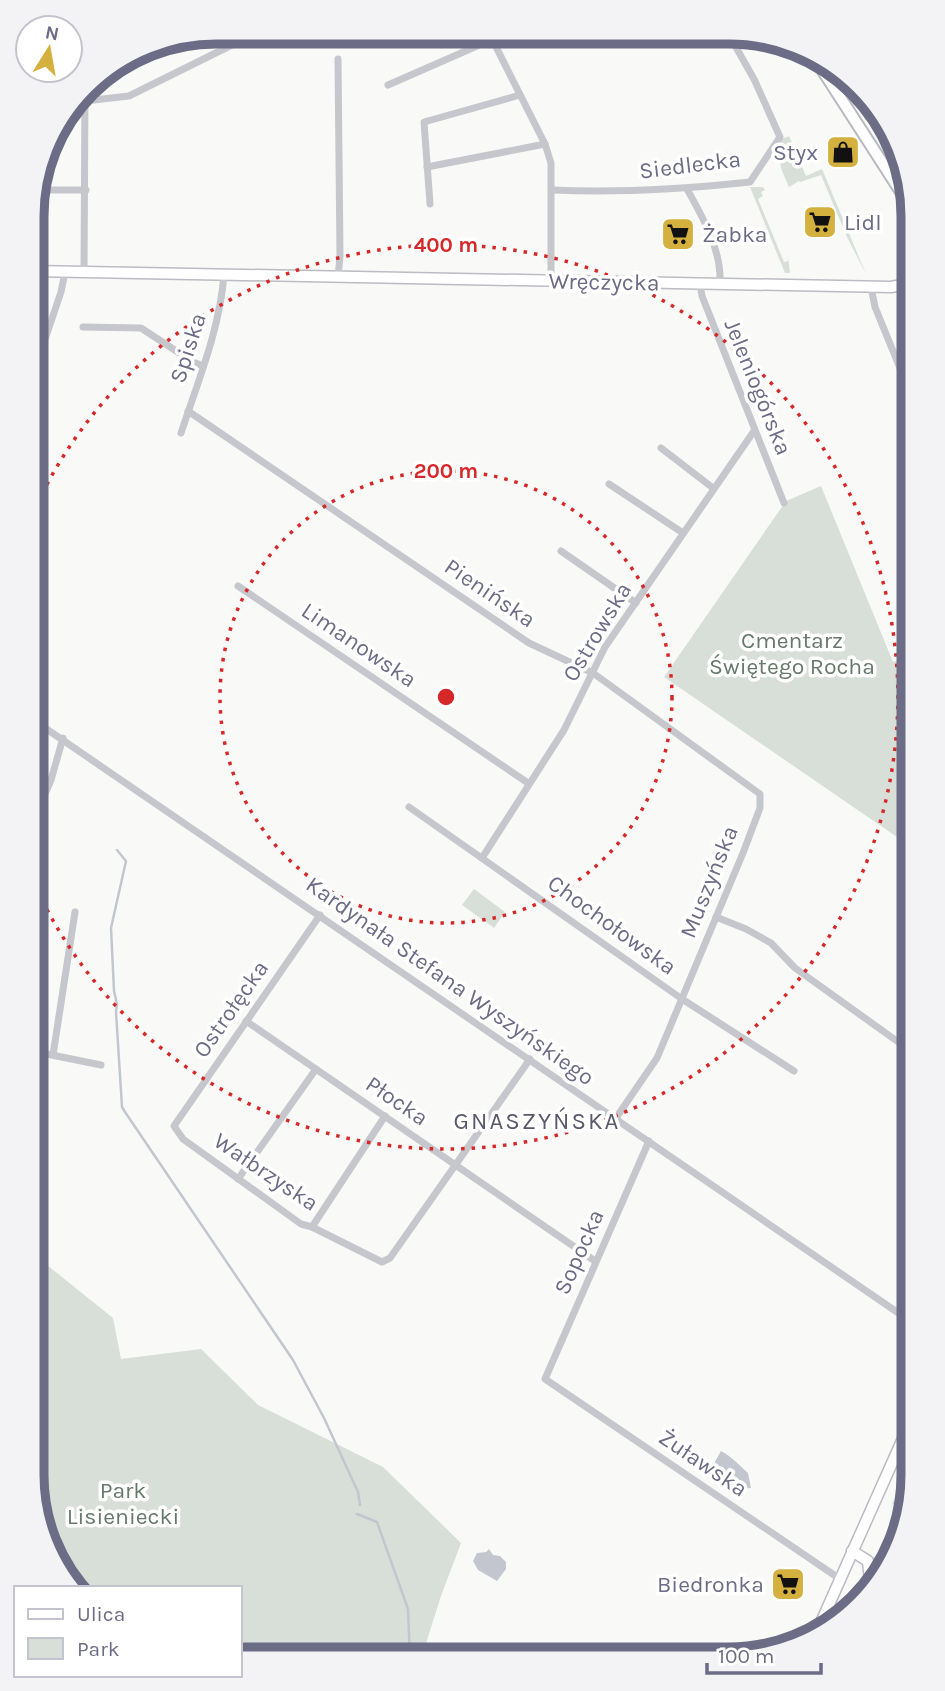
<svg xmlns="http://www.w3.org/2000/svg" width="945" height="1691" font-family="Karla,sans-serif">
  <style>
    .green { fill: #d8ded8 }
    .water { fill: #c4c6cf }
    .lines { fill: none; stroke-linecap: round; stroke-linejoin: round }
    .stream { stroke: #c4c6cf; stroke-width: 2.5 }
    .secondary-casing { stroke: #bbbbc3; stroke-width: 13 }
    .primary-casing { stroke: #b8b8bf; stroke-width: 14 }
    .street { stroke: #c6c6cd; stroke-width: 7 }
    .secondary { stroke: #fff; stroke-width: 10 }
    .primary { stroke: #fff; stroke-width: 10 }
    .ring { fill: none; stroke: #d62828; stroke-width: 3.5; stroke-dasharray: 3.5 7 }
    .labels { text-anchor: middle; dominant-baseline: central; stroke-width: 7; stroke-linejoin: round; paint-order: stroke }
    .poi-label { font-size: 23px; fill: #6c6c86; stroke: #fff; text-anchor: end }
    .street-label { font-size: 23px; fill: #6c6c86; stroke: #fff }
    .park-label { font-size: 23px; fill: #66796c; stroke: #fff }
    .neighbourhood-label { font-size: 24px; letter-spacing: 2px; fill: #59596c; stroke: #fff }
    .rim { fill: none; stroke: #6c6c86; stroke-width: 9 }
    .centre { fill: #d62828; stroke: #fff; stroke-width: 3.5 }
    .ring-label { font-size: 21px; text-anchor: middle; font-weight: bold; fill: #d62828; stroke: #fff; stroke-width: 7; stroke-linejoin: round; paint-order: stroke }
  </style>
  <rect width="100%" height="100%" fill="#f9faf8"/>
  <g class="green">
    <path d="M789,136l17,40 16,-7 44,105 -19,-37 -26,-62 -21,7 -1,-1 -10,6 -7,-16 -6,-23 6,-9z"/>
    <path d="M750,187h13l2,3 -4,2 2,4 -5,3 26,63 4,-1v-5l2,17h-5z"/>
    <path d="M904,221l9,13v29l-13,12 1,-18 6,-31z"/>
    <path d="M821,486l72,176 20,-7v193l-249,-171 122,-176z"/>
    <path d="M474,889l31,23 -11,16 -32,-23z"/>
    <path d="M32,1253l81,65 8,41 80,-10 57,56 125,62 78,76 -20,53 -20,63 -181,-1v-70h-163l-36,-53 -9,-59z"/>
    <path d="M907,1471l6,3v14l-8,21 -13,-5z"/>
  </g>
  <g class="water">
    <path d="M721,1451c11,6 18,14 27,22l3,15 -23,2 -20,-16z"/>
    <path d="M489,1549l4,6 7,1 6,6v7l-9,12 -19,-11 -5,-9 4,-8 9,-1z"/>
  </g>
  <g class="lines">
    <g class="stream">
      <path d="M117,850l9,11 -15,67 3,63 3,13 -1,8 6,95 3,5 168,248 31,58 34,74 2,13"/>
      <path d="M357,1514l20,8 31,87 2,50"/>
    </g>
    <g class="secondary-casing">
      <g id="secondary">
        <path d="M33,271l858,16 22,-4"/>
        <path d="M852,1551l16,10 3,30"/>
        <path d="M818,1629l95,-213"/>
      </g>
    </g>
    <g class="primary-casing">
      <path id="primary" d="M816,60l96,149"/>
    </g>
    <g class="street">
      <path d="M222,32l2,17"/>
      <path d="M489,33l56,111 6,19v118"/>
      <path d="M371,39l13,-6"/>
      <path d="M494,43l18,-10"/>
      <path d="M338,59l2,197 -2,22"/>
      <path d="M388,85l105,-46"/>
      <path d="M85,101l44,-5 129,-64"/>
      <path d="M427,167l118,-23"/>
      <path d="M687,189c16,29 35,61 33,96"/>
      <path d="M34,190h52"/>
      <path d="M553,190c66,3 131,-1 197,-8l30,-45 -26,-58 -25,-44"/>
      <path d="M430,204l-6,-82 96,-27"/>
      <path d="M84,273l1,-185"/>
      <path d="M700,284l2,12 82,207"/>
      <path d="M871,287l4,20 38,93"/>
      <path d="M83,327l58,1 52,34 10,4"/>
      <path d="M33,375l28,-83 4,-20"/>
      <path d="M188,411l341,232 64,30 167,121v14l-17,45 -86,205 -41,60"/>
      <path d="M181,433c17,-52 39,-104 43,-159"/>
      <path d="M661,448l52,40"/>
      <path d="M609,484l74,49"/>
      <path d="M561,551l75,52"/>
      <path d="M238,586l290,197"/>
      <path d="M32,719l881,604"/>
      <path d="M409,807l273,192 112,72"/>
      <path d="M32,824l19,-44 12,-42"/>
      <path d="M482,858l82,-128 41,-83 149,-216"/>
      <path d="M320,915l-146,211 9,13 118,85 11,3 70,35 8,-4 140,-199"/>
      <path d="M716,917l30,12 25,14 24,25 106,76"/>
      <path d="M246,1021l349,240"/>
      <path d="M32,1051l69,14"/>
      <path d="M53,1055l22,-143"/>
      <path d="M649,1141l-104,238 295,200"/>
      <path d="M238,1179l78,-110"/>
      <path d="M312,1227l73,-111"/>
    </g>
    <use href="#secondary" class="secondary"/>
    <use href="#primary" class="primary"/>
  </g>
  <g class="ring">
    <circle cx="446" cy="697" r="226"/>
    <path d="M33 513A452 452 0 1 1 33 881"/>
  </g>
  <defs>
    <g id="shop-square" transform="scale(1.75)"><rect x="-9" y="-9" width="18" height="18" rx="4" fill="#d4b13e" stroke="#fff"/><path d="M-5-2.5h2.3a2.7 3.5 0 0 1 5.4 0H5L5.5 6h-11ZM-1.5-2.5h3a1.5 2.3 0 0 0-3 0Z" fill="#111"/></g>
    <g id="supermarket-square" transform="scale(1.75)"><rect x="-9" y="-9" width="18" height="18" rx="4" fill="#d4b13e" stroke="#fff"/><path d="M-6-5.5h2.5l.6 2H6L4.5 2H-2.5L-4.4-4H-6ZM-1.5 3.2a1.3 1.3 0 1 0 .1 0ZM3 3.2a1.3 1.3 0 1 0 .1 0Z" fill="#111"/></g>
  </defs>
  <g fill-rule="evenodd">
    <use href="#shop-square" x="843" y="152"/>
    <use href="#supermarket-square" x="820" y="222"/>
    <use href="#supermarket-square" x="678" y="234"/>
    <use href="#supermarket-square" x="788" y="1584"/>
  </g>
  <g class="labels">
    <g class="poi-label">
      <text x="818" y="152">Styx</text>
      <text x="844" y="222" text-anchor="start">Lidl</text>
      <text x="702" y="234" text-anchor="start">Żabka</text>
      <text x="764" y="1584">Biedronka</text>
    </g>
    <g class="street-label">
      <text transform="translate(690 165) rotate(-7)">Siedlecka</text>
      <text transform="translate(604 282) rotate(1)">Wręczycka</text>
      <text transform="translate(188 348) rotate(-72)">Spiska</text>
      <text transform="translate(758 387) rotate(68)">Jeleniogórska</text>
      <text transform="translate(490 593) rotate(34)">Pienińska</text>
      <text transform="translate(597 632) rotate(-59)">Ostrowska</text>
      <text transform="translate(359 645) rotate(34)">Limanowska</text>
      <text transform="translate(709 882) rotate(-68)">Muszyńska</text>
      <text transform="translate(612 925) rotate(36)">Chochołowska</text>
      <text transform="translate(450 981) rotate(35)">Kardynała Stefana Wyszyńskiego</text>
      <text transform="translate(231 1009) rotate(-55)">Ostrołęcka</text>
      <text transform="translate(397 1101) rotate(34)">Płocka</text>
      <text transform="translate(266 1172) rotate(34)">Wałbrzyska</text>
      <text transform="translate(579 1252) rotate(-66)">Sopocka</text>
      <text transform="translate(703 1463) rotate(34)">Żuławska</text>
    </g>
    <g class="park-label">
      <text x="792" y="640">Cmentarz<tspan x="792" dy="26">Świętego Rocha</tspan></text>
      <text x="123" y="1490">Park<tspan x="123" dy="26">Lisieniecki</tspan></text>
    </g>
    <g class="neighbourhood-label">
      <text x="537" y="1121">GNASZYŃSKA</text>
    </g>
  </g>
  <path d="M0 0H945V1691H0ZM216 44H729A172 172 0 0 1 901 216V1475A172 172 0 0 1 729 1647H216A172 172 0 0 1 44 1475V216A172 172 0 0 1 216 44Z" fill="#f3f3f5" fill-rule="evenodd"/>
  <path class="rim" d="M216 44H729A172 172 0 0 1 901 216V1475A172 172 0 0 1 729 1647H216A172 172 0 0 1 44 1475V216A172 172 0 0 1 216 44Z"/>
  <circle cx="446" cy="697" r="10" class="centre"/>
  <g class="ring-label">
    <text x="446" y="252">400 m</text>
    <text x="446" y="478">200 m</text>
  </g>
  <rect x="14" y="1586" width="228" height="91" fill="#ffffff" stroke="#c4c4cf" stroke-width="2"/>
  <rect x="28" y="1609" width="35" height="10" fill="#ffffff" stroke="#c4c4cf" stroke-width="2"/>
  <text x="77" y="1621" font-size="21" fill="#6c6c86">Ulica</text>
  <rect x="28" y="1638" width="35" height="21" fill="#d8ded8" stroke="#c4c4cf" stroke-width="2"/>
  <text x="77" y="1656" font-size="21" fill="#6c6c86">Park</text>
  <g transform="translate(49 49) rotate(11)"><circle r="33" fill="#ffffff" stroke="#c4c4cf" stroke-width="2"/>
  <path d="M0-5L12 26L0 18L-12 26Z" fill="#d4b13e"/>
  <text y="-10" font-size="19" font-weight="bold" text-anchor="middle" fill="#6c6c86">N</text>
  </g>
  <path d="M707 1663v10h114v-10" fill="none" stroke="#6c6c86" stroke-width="3.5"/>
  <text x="718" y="1663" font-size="21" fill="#6c6c86" stroke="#ffffff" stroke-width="5" paint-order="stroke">100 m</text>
</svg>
